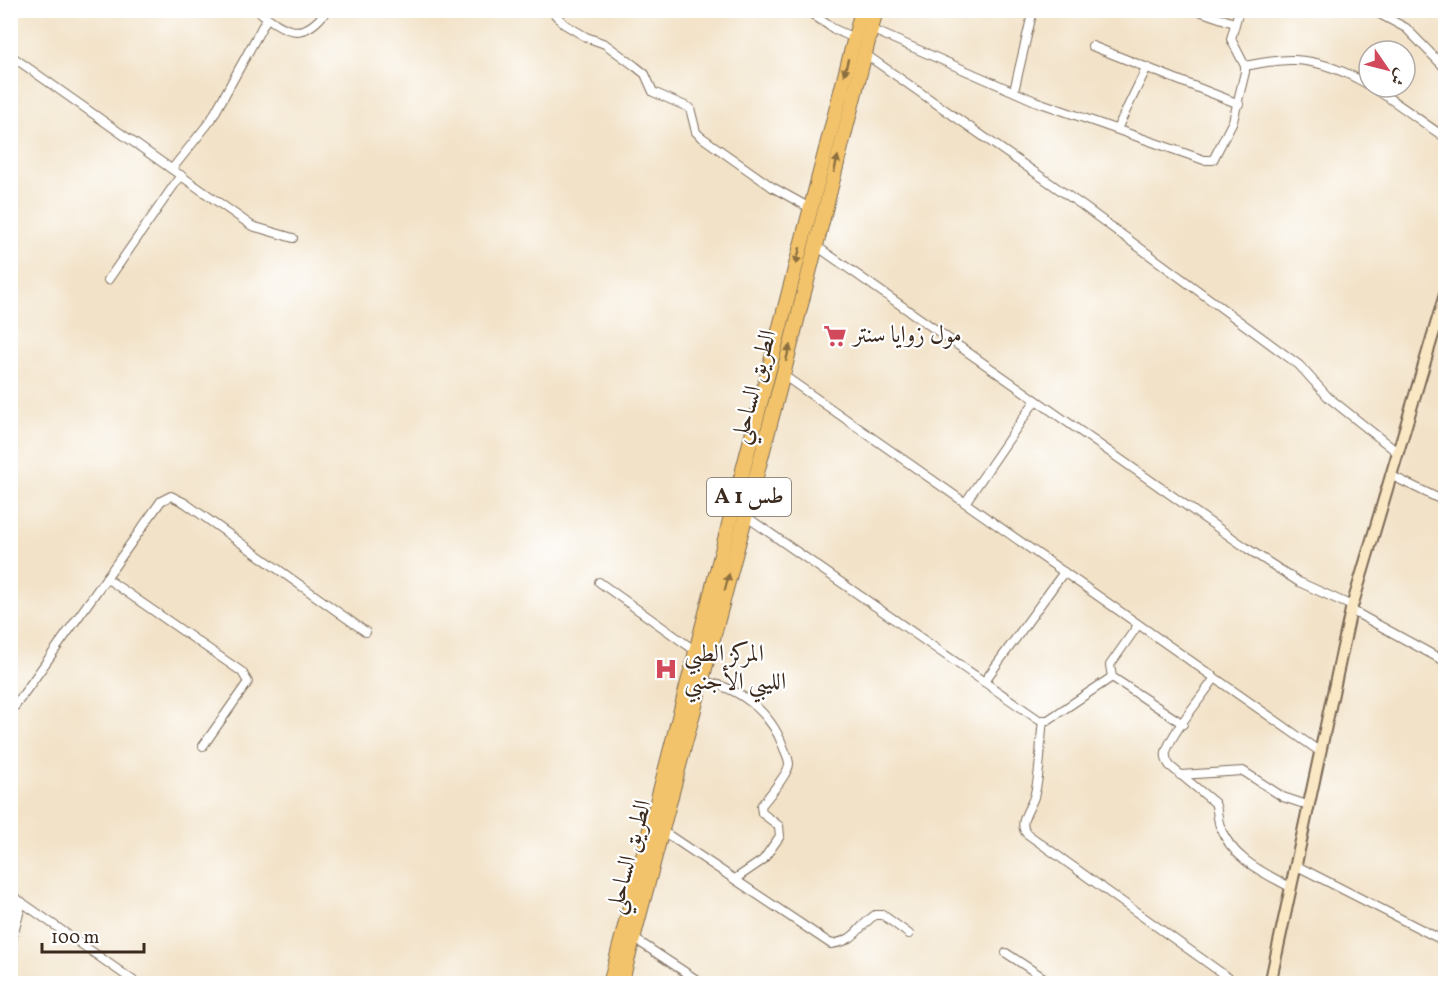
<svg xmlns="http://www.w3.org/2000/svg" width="1456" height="994" font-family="Vollkorn,Amiri,serif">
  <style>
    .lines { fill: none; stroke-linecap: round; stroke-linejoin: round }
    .street-casing { stroke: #7b6a59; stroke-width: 10 }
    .secondary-casing { stroke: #7b6a59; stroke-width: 14 }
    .highway-casing { stroke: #7b6a59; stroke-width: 16 }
    .street { stroke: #fff; stroke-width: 8 }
    .secondary { stroke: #fae7c3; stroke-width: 10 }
    .highway { stroke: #f2c36a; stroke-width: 14 }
    .oneway { fill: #8d6f40 }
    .labels { text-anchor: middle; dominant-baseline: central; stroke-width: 4.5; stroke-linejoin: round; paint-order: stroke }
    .shield { fill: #fff; stroke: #766a62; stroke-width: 1.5 }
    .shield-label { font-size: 22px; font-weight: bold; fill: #3b2a1e }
    .poi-label { font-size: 24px; fill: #3b2a1e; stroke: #fff; text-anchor: start }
    .street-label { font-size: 24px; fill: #3b2a1e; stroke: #fff }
  </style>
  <rect width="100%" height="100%" fill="#fff"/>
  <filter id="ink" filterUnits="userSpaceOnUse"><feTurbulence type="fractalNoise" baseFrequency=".0167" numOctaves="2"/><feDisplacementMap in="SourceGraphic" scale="12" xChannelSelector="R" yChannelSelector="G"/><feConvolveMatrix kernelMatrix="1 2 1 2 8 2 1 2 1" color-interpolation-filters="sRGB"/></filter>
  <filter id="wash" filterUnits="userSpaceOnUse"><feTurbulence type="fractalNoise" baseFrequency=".008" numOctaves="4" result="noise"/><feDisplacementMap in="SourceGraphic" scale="24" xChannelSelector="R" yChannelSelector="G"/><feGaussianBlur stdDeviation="1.35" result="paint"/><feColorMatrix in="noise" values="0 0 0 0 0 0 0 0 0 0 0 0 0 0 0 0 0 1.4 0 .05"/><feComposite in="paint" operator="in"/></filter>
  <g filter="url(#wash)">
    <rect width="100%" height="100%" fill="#f2e2c7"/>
  </g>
  <g filter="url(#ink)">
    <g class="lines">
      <g class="street-casing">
        <g id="street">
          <path d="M257,10c28,21 45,34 70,0"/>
          <path d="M551,10l13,14 22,13 19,7 30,22 10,8 8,18 37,16 6,24 4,4 72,51 38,21"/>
          <path d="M806,10l28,19 20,9"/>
          <path d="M1196,10l38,13"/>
          <path d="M1372,10l34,18 40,41"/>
          <path d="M871,29l164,72 169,59h9l20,-39 12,-49v-6l-14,-27 8,-29"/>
          <path d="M1092,46l147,58"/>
          <path d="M865,54l218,152 216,159 29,32 69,55"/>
          <path d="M10,55l242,171 41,12"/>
          <path d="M1245,66c17,-3 33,-7 50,-6 58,3 105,48 151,78"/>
          <path d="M1014,91l19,-81"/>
          <path d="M1117,129l30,-62"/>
          <path d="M172,169l39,-49 56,-102"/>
          <path d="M815,245l433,304 51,33 53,24"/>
          <path d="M108,280l73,-105"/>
          <path d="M783,375l536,376"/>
          <path d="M1390,475l56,27"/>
          <path d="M965,503l70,-102"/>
          <path d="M744,515l295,205h9l64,-43"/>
          <path d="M106,578l136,94 6,10 -45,64"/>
          <path d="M599,582l98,70"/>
          <path d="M1351,610l95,52"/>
          <path d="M1138,625l-28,40 2,12 71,47"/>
          <path d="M1214,679c-12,18 -42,53 -48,73 -1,5 1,10 4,14l45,37c3,7 2,15 5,23 11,32 42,46 70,61"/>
          <path d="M700,681c38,5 70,30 83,65 2,6 6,12 6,18 0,9 -22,34 -28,42l1,7 17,13 1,10 -17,24 -28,19"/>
          <path d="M984,682l80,-110"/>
          <path d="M10,713l151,-212 10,-5 14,7 181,129"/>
          <path d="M1043,721c-4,26 -1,48 -9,76 -4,12 -16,25 -8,36l211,151"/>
          <path d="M1180,775l63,-4 40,26 24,8"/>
          <path d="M661,830l170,114c27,-4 24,-15 44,-29h8l26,19"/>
          <path d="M1295,865l151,77"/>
          <path d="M10,894l128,90"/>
          <path d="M632,937l71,47"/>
          <path d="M10,948l12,-46"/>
          <path d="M1006,953l47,31"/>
        </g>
      </g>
      <g class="secondary-casing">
        <path id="secondary" d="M1270,984l81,-374 95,-319"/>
      </g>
      <g class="highway-casing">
        <g id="highway">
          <path d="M610,984l252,-974"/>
          <path d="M621,984l162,-609 93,-365"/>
        </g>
      </g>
      <use href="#street" class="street"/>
      <use href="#secondary" class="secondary"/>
      <use href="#highway" class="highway"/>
    </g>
    <defs><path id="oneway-solid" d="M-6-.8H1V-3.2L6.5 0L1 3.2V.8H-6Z" transform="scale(1.5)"/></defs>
    <g class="oneway">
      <use href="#oneway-solid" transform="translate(846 67) rotate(105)"/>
      <use href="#oneway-solid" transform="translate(836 164) rotate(-76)"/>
      <use href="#oneway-solid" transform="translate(798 256) rotate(104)"/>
      <use href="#oneway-solid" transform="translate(788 353) rotate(-76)"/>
      <use href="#oneway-solid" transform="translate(727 582) rotate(-75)"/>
    </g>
  </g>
  <defs>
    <g id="supermarket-bare" transform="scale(1.8)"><path d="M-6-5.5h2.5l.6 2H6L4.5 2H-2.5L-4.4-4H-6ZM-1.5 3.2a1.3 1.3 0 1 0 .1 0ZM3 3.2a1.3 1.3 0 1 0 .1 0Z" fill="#d1495b" stroke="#fff" stroke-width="2.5" paint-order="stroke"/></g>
    <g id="hospital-bare" transform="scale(1.8)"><path d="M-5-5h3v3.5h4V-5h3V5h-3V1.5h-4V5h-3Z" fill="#d1495b" stroke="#fff" stroke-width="2.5" paint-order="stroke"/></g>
  </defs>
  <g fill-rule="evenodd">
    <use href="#supermarket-bare" x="835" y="336"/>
    <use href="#hospital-bare" x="666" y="669"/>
  </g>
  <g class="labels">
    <rect class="shield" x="707" y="478" width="84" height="38" rx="4.5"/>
    <g class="shield-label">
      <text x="749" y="497">A 1 طس</text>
    </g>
    <g class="poi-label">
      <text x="853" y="336">مول زوايا سنتر</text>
      <text x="684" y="655">المركز الطبي<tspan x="684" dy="28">الليبي الأجنبي</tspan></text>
    </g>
    <g class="street-label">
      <text transform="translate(755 387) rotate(-75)">الطريق الساحلي</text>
      <text transform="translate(630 857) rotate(-75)">الطريق الساحلي</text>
    </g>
  </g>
  <rect width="1456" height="994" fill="none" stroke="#fff" stroke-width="36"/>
  <g transform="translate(1387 69) rotate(125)"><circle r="28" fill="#ffffff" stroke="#b1aaa5" stroke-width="1.5"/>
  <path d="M0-4.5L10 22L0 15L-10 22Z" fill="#d1495b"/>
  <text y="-9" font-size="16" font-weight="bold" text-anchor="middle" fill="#3b2a1e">ش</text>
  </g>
  <path d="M42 943v9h102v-9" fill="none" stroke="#3b2a1e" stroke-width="3"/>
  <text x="51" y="943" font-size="18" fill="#3b2a1e" stroke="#ffffff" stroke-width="4.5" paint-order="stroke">100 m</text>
</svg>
